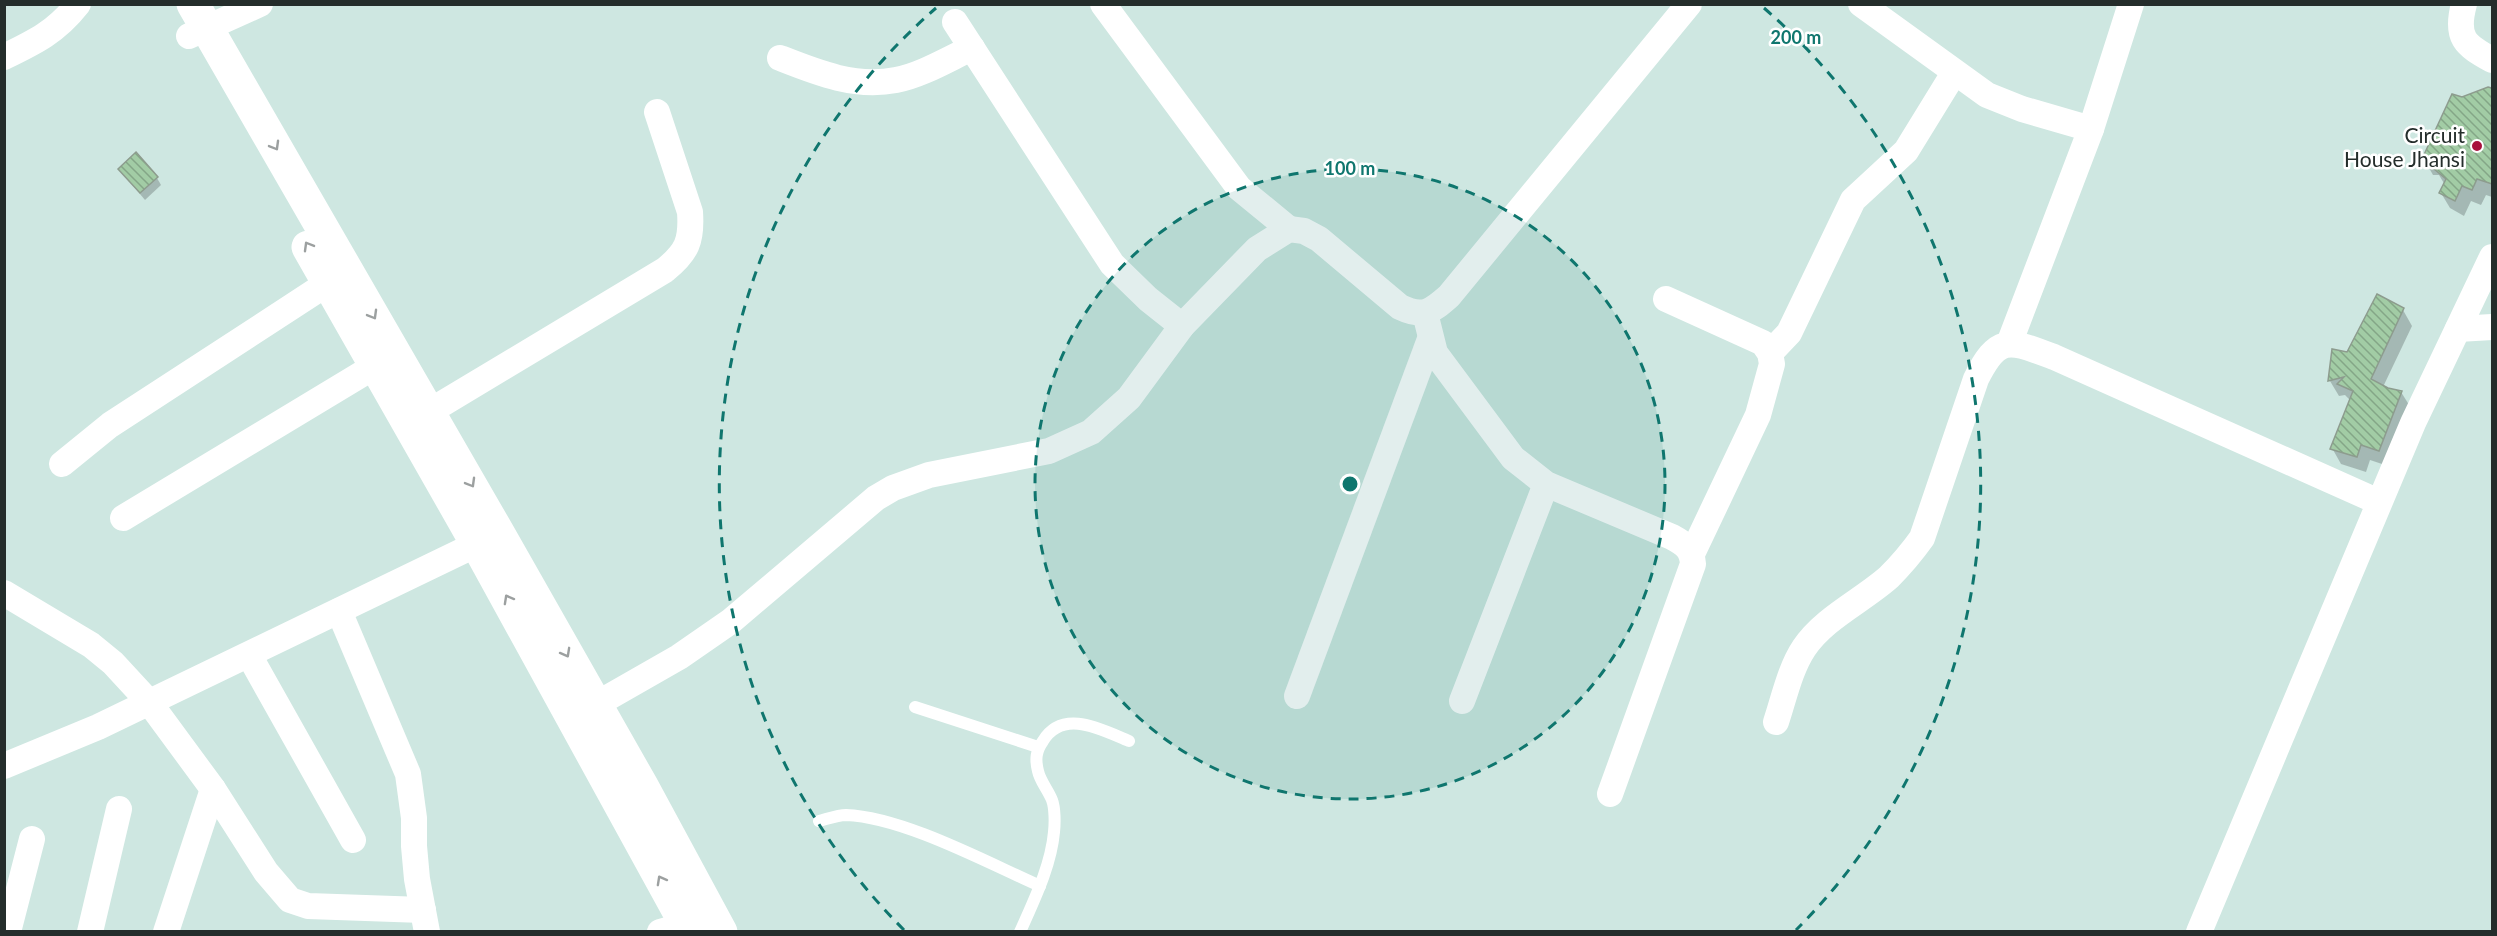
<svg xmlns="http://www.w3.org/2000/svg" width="2497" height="936" font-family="Lato,sans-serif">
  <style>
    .shadow { fill: #0003 }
    .building { fill: url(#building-back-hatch); stroke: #8d9c8e; stroke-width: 1.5 }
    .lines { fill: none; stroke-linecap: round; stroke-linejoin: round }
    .service { stroke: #fff; stroke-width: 12 }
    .minor { stroke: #fff; stroke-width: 26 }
    .primary { stroke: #fff; stroke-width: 33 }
    .oneway { stroke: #9ca0a0 }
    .ring { fill: none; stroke: #0f766e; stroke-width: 3; stroke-dasharray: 10 8 }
    .poi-dot { fill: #a8103c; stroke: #fff; stroke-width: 2 }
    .labels { text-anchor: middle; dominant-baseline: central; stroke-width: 5; stroke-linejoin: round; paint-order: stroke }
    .poi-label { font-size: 21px; fill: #242d2b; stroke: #fff; text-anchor: end }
    .centre { fill: #0f766e; stroke: #fff; stroke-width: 3 }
    .ring-label { font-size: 18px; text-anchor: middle; font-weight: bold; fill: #0f766e; stroke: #fff; stroke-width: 5; stroke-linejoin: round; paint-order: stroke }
  </style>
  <defs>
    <pattern id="building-back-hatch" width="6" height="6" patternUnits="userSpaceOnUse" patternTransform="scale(1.5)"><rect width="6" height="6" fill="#a2cca5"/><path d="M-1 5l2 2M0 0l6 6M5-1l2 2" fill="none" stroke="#84a687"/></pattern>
  </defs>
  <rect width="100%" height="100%" fill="#cee7e1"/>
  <g class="shadow">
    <path d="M2488,88l4,2v107l-6,-2 -5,10 -10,-4 -7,15 -14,-8 -9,-15 4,-8 -6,-10h-6l-9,-16 38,-60z"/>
    <path d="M119,169l38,9 4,7 -16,15z"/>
    <path d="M2403,310l9,16 -29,61 18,5 10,16 -23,58 -18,-6 -4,12 -25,-8 -9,-16 19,-47 -6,-6 -6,1 -9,-15 3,-31 15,4z"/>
  </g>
  <g class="building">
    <path d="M2488,87l4,1v96l-15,-5 -5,11 -10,-4 -7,15 -16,-8 7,-14 -12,-10 2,-9 -14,-1 30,-65 10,3z"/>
    <path d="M136,152l22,25 -18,16 -22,-24z"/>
    <path d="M2377,294l27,14 -33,71 17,9 14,3 -23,60 -18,-6 -4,12 -27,-8 23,-58 -16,-7 7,-7 -16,4 4,-32 15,3z"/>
  </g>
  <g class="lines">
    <g class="service">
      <path d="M915,707l123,40"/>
      <path d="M819,821c8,-2 19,-6 27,-6 57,2 142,48 194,71"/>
      <path d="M1020,932c14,-32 31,-66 34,-100 1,-9 1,-24 -2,-32 -4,-10 -12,-19 -14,-29 -3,-12 -2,-20 5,-30 20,-33 59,-11 86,0"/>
    </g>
    <g class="minor">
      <path d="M1103,4l136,184 50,41"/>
      <path d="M1861,4l126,91 35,14 69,20"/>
      <path d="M2464,4c-9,34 1,41 28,56"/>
      <path d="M955,22l157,242 36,35 34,27"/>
      <path d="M189,36l71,-32"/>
      <path d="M4,57c31,-15 52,-25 74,-53"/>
      <path d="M780,58c38,15 75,30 116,22 26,-5 52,-21 76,-32"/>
      <path d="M1666,299l97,44 7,10 2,11 -14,51 -66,139"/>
      <path d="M1425,313l10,40 78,105 33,26 126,53c13,7 20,12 21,27l-83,230"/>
      <path d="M2458,329l34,-2"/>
      <path d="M2009,344l82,-215 40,-125"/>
      <path d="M1770,353l19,-20 64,-133 53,-49 48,-78"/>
      <path d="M412,422l253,-152c22,-18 27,-29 25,-58l-33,-100"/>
      <path d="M62,464l48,-39 218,-142"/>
      <path d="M123,518l252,-152"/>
      <path d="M4,593l87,52 22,18 36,39 64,87 53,83 24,28 18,6 115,4"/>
      <path d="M339,611l69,163 6,44v28l3,33 10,53"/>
      <path d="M249,655l104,185"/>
      <path d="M1297,696l133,-357"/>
      <path d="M1462,701l84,-217"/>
      <path d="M595,705l84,-48 52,-36 145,-123 17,-10 36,-13 120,-24 42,-19 38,-34 53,-72 75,-77 32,-20 15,2 15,8 81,68c23,11 31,5 49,-11l240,-292"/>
      <path d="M1776,722c8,-24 14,-53 28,-74 20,-30 58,-47 85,-71 12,-12 23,-25 33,-39l54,-159c23,-46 34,-38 78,-22l325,145"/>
      <path d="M4,766l94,-39 379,-183"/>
      <path d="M8,932l24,-93"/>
      <path d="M90,932l29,-123"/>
      <path d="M166,932l47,-143"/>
      <path d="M660,932l43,-12"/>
      <path d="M2199,932l214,-509 79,-166"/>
    </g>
    <g class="primary">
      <path d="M193,4l307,532 142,250 79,146"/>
      <path d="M308,247l169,297 213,388"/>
    </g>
  </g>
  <defs><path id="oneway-chevron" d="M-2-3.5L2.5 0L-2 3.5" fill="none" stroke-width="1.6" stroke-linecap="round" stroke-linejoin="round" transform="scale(1.5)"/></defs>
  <g class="oneway">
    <use href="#oneway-chevron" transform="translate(275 146) rotate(60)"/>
    <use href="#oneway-chevron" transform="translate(308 246) rotate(-120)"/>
    <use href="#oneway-chevron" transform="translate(373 315) rotate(60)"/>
    <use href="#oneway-chevron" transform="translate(471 483) rotate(60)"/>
    <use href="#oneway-chevron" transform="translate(508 599) rotate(-119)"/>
    <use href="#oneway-chevron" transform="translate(566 653) rotate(61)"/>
    <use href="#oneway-chevron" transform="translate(661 880) rotate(-119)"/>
  </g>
  <circle cx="1350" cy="484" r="315" fill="#0f766e" fill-opacity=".12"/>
  <g class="ring">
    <circle cx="1350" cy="484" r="315"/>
    <path d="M904 930A631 631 0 0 1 936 8M1764 8A631 631 0 0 1 1796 930"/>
  </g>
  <circle class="poi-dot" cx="2477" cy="146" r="6"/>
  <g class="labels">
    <g class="poi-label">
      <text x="2465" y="134">Circuit<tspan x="2465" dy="24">House Jhansi</tspan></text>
    </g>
  </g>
  <circle cx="1350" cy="484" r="9" class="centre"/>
  <g class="ring-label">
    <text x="1796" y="44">200 m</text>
    <text x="1350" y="175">100 m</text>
  </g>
  <rect width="2497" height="936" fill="none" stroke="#242d2b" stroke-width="12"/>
</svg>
